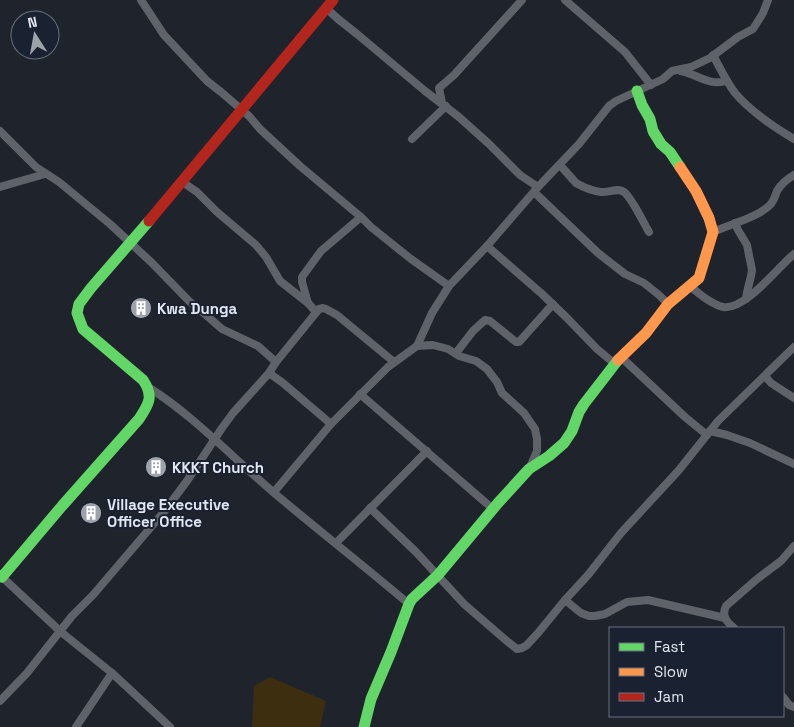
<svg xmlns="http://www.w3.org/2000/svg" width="794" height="727" font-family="'Space Grotesk',sans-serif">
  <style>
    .green { fill: #3d2e10 }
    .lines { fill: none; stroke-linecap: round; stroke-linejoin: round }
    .street { stroke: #5f6269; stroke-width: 8 }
    .fast { stroke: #63d668; stroke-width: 11 }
    .slow { stroke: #ff974d; stroke-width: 11 }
    .jam { stroke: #b3261e; stroke-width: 11 }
    .labels { text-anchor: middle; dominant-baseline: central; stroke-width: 4; stroke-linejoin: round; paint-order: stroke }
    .poi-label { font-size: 15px; font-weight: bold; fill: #e1e6f0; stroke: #1a2130; text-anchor: start }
  </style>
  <rect width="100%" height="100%" fill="#1f232b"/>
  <path class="green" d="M270,677l56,24 -6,26h-68l2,-41z"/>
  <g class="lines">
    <g class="street">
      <path d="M141,0l23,35 43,46 14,11 28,24 11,13 40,37 61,51 10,10 40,32 38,27"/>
      <path d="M565,0l60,52 26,33"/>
      <path d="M326,8l12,11 19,15 68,57 34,26 30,27 31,31 18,12"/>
      <path d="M713,55c7,13 13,26 22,38 15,18 39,34 59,46"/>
      <path d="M681,71c18,4 27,15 46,10"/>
      <path d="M442,103l-3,-15 15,-13 68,-75"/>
      <path d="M0,131l36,36 23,15 51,42 41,38 38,39 17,14 16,14 36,17 18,16"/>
      <path d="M412,139l34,-33"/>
      <path d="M560,165l16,18c7,4 17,8 25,9 7,1 17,-5 23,0 8,6 19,30 25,40"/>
      <path d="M181,181l16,11 20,20 39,33 10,12 14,24 28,22 8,9"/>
      <path d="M0,187l45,-13"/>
      <path d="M534,192l64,61 27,21 19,9 15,12 9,9"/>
      <path d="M735,223l3,7 9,15 5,25c-1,10 -5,18 -6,29"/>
      <path d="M713,232c17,-8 44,-14 57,-27 4,-4 5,-9 7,-14 4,-7 10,-12 17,-16"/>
      <path d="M487,246l55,48 24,23 31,32 18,15"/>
      <path d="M690,286c9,8 21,18 33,21 22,4 55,-40 71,-53"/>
      <path d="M308,303l-6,-21v-5l19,-26 40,-34"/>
      <path d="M417,346l16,-1 15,4 11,7 17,5 11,8 10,13 5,11 22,20 11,16 2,10v12l-7,16"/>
      <path d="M456,353l17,-22 12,-11 5,1 26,21h3l34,-38"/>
      <path d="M621,357l64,60 22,18"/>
      <path d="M269,373l14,10 48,41"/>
      <path d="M765,376l6,7 23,15"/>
      <path d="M148,387c46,29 84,70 125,105 45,38 91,74 136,112"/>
      <path d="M360,394l133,115"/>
      <path d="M710,431l17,4 23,8 44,21"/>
      <path d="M274,492l57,-68 57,-57 29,-21 15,-33 17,-27 38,-40 51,-59 41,-43 30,-38 7,-5 47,-22 9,-8 19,-4 19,-9 28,-21 15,-8 10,-16 5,-13"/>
      <path d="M370,508l46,44 48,52 44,38 9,7 5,-1 5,-3 11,-12 27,-33 23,-25 33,-42 58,-63 39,-49 76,-74"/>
      <path d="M336,543l91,-92"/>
      <path d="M2,577l59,55 51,41 58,54"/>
      <path d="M565,600l16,13 8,3h6l10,-2 22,-12 21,-2 77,18"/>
      <path d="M734,628c-7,-6 -13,-12 -8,-22l31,-27 24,-18 13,-15"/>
      <path d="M783,697l6,8 5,2"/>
      <path d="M0,701l27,-28 45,-57 21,-21 70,-82 24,-32 35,-53 11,-15 36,-40 7,-11 43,-53 4,-1 3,1 11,6 57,47"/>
      <path d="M76,727l36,-54"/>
    </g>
    <g class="fast">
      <path d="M637,91l5,14 8,14 3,12 8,13 9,8 10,15"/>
      <path d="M0,576l2,1 60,-71 77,-87c10,-15 15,-23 4,-39l-60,-51 -6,-16 2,-9 12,-16 58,-67"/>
      <path d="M364,727l7,-28 20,-47 18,-48 3,-5 26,-24 60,-72 31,-34 20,-13 15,-13 8,-12 7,-19 5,-8 34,-44"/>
    </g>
    <path class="slow" d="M618,360l28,-27 22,-29 31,-26 14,-46 -4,-14 -13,-27 -16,-24"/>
    <path class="jam" d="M149,221l184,-221"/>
  </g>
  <defs>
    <g id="building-disc" transform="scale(1.125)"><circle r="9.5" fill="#9da2ab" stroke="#1a2130"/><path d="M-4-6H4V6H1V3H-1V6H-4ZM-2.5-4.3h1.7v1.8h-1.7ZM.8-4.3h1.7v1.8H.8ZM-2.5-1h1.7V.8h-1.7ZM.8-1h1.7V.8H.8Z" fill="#fff"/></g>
  </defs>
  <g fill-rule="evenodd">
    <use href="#building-disc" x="141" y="308"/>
    <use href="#building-disc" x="156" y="467"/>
    <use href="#building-disc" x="91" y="513"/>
  </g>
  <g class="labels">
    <g class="poi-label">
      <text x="157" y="308">Kwa Dunga</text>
      <text x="172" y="467">KKKT Church</text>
      <text x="107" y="504">Village Executive<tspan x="107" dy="17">Officer Office</tspan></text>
    </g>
  </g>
  <rect x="609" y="627" width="175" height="90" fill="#1a2130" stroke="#6a707d"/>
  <rect x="619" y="643" width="25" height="8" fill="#63d668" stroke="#6a707d"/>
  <text x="654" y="652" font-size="15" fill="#e1e6f0">Fast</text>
  <rect x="619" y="668" width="25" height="8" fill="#ff974d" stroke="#6a707d"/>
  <text x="654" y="677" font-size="15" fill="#e1e6f0">Slow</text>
  <rect x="619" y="693" width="25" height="8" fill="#b3261e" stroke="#6a707d"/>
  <text x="654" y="702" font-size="15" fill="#e1e6f0">Jam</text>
  <g transform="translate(35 35) rotate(349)"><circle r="24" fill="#1a2130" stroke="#6a707d"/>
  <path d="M0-4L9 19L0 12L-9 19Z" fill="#9da2ab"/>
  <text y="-8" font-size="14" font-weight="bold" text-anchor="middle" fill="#e1e6f0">N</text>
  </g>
</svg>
